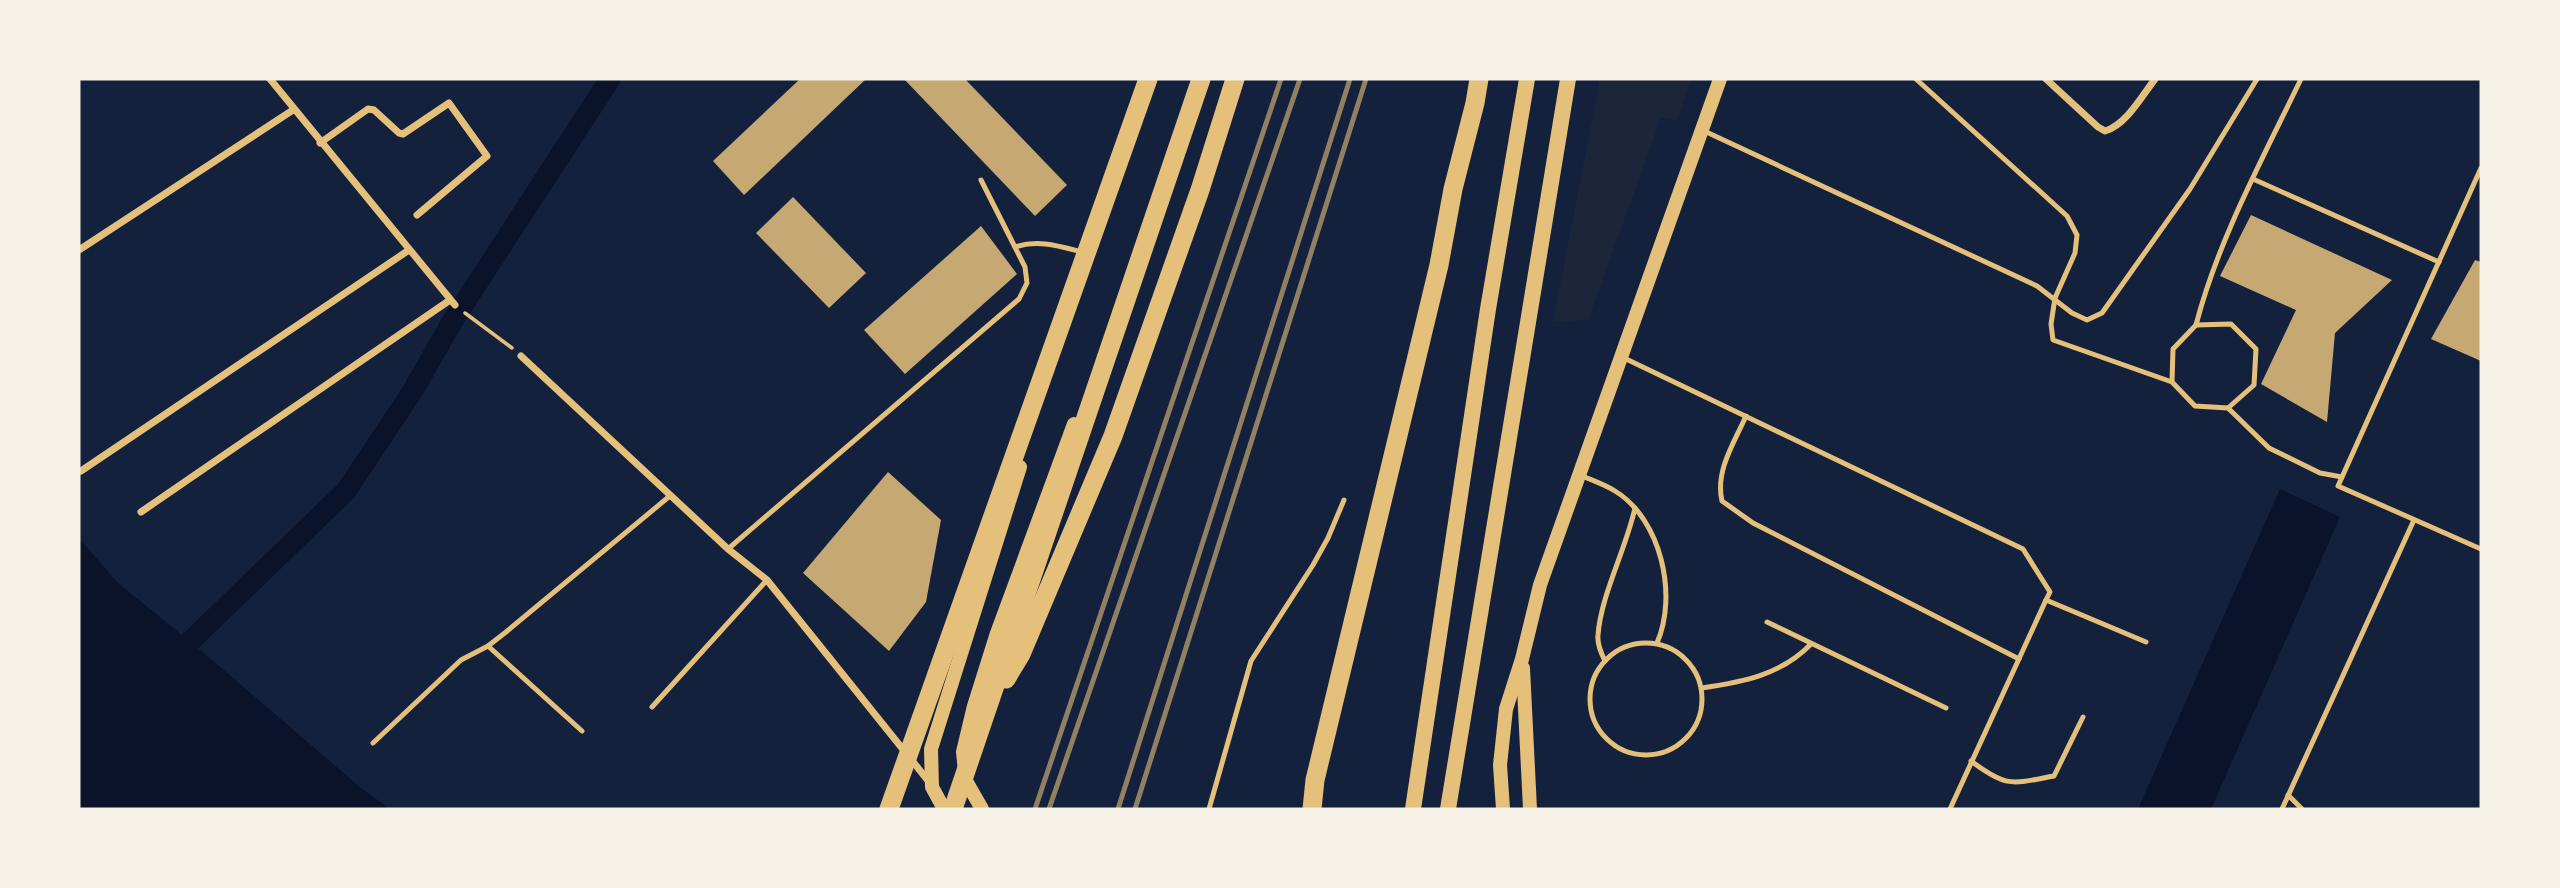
<svg xmlns="http://www.w3.org/2000/svg" width="2560" height="888" font-family="'PT Sans',sans-serif">
  <style>
    .green { fill: #1d2539 }
    .water { fill: #0b132b }
    .lines { fill: none; stroke-linecap: round; stroke-linejoin: round }
    .canal { stroke: #0b132b; stroke-width: 21 }
    .building { fill: #c6a872 }
    .path { stroke: #e5c07b; stroke-width: 3.5 }
    .service { stroke: #e5c07b; stroke-width: 5 }
    .minor { stroke: #e5c07b; stroke-width: 7 }
    .secondary { stroke: #e5c07b; stroke-width: 14 }
    .primary { stroke: #e5c07b; stroke-width: 16 }
    .motorway { stroke: #e5c07b; stroke-width: 19 }
    .rail { stroke: #918062; stroke-width: 5 }
  </style>
  <rect width="100%" height="100%" fill="#14213d"/>
  <path class="green" d="M1600,79h91l-14,42 -16,-3 -73,202 -35,2z"/>
  <g class="water">
    <path d="M2280,489l60,28 -129,292h-73z"/>
    <path d="M79,538l38,44 87,71 157,135 29,21h-311z"/>
  </g>
  <g class="lines">
    <path class="canal" d="M170,661l176,-170 66,-99 40,-70 158,-243"/>
  </g>
  <g class="building">
    <path d="M800,79h66l-122,116 -31,-34z"/>
    <path d="M904,79h61l102,106 -32,31z"/>
    <path d="M793,197l73,76 -37,35 -73,-75z"/>
    <path d="M2251,215l141,65 -57,53 -8,89 -66,-38 35,-74 -76,-34z"/>
    <path d="M981,226l36,48 -112,100 -41,-44z"/>
    <path d="M2475,260l6,2v99l-50,-22z"/>
    <path d="M888,472l53,48 -15,82 -37,49 -86,-78z"/>
  </g>
  <g class="lines">
    <path class="path" d="M465,313l47,35"/>
    <g class="service">
      <path d="M1916,79l151,137 10,19 -2,18 -20,45 -4,26 2,16 119,42"/>
      <path d="M1702,130l335,156 35,27 15,7 15,-7 88,-124 67,-110"/>
      <path d="M2481,168l-143,318 143,63"/>
      <path d="M2253,179l186,83"/>
      <path d="M1015,247c23,-8 44,-1 67,5"/>
      <path d="M2231,324l25,25 -2,36 -26,23 -33,-2 -23,-24 1,-33 23,-24z"/>
      <path d="M2196,325c22,-85 67,-167 105,-246"/>
      <path d="M1624,358l399,191 27,43 -4,8 100,42"/>
      <path d="M2228,408l41,40 51,25 22,4"/>
      <path d="M1746,416c-12,27 -31,55 -24,85l31,22 266,136"/>
      <path d="M1580,475c11,5 24,9 35,16 46,28 63,104 42,152"/>
      <path d="M728,549l291,-250 8,-16 -2,-16 -44,-87"/>
      <path d="M1767,622l179,86"/>
      <circle cx="1646" cy="699" r="56"/>
      <path d="M488,646l94,85"/>
      <path d="M1605,661c-4,-8 -8,-17 -7,-26 3,-40 28,-86 37,-127"/>
      <path d="M1702,688c41,-6 79,-13 109,-44"/>
      <path d="M652,707l115,-127"/>
      <path d="M373,743l88,-83 27,-14 18,-14 165,-137"/>
      <path d="M1971,761c36,27 40,23 83,15l29,-59"/>
      <path d="M2288,795l14,14"/>
      <path d="M1209,809l42,-148 62,-96 15,-27 16,-38"/>
      <path d="M1950,809l96,-209"/>
      <path d="M2282,809l132,-289"/>
    </g>
    <g class="minor">
      <path d="M270,79l185,226"/>
      <path d="M2046,79l52,48 7,4c21,-6 37,-35 50,-52"/>
      <path d="M320,143l48,-34 6,1 25,23 4,1 46,-31 38,53 -70,59"/>
      <path d="M79,250l214,-140"/>
      <path d="M521,356l207,193 39,31 163,203"/>
      <path d="M81,471l328,-221"/>
      <path d="M141,512l309,-212"/>
    </g>
    <g class="secondary">
      <path d="M1523,668l7,141"/>
      <path d="M944,809l-12,-22 -1,-38 89,-282"/>
      <path d="M982,809l-16,-28 -3,-29 11,-46 22,-70 78,-212"/>
      <path d="M1503,809l-3,-44 6,-56 16,-50 18,-74 180,-506"/>
    </g>
    <g class="primary">
      <path d="M1413,809l75,-500 39,-230"/>
      <path d="M1448,809l120,-730"/>
    </g>
    <g class="motorway">
      <path d="M1006,679l15,-25 92,-218 87,-246 35,-111"/>
      <path d="M889,809l259,-730"/>
      <path d="M953,809l248,-730"/>
      <path d="M1312,809l3,-29 124,-515 14,-76 22,-86 4,-24"/>
    </g>
    <g class="rail">
      <path d="M1035,809l246,-730"/>
      <path d="M1049,809l251,-730"/>
      <path d="M1118,809l232,-730"/>
      <path d="M1135,809l231,-730"/>
    </g>
  </g>
  <rect width="2560" height="888" fill="none" stroke="#f6f1e7" stroke-width="161"/>
</svg>
